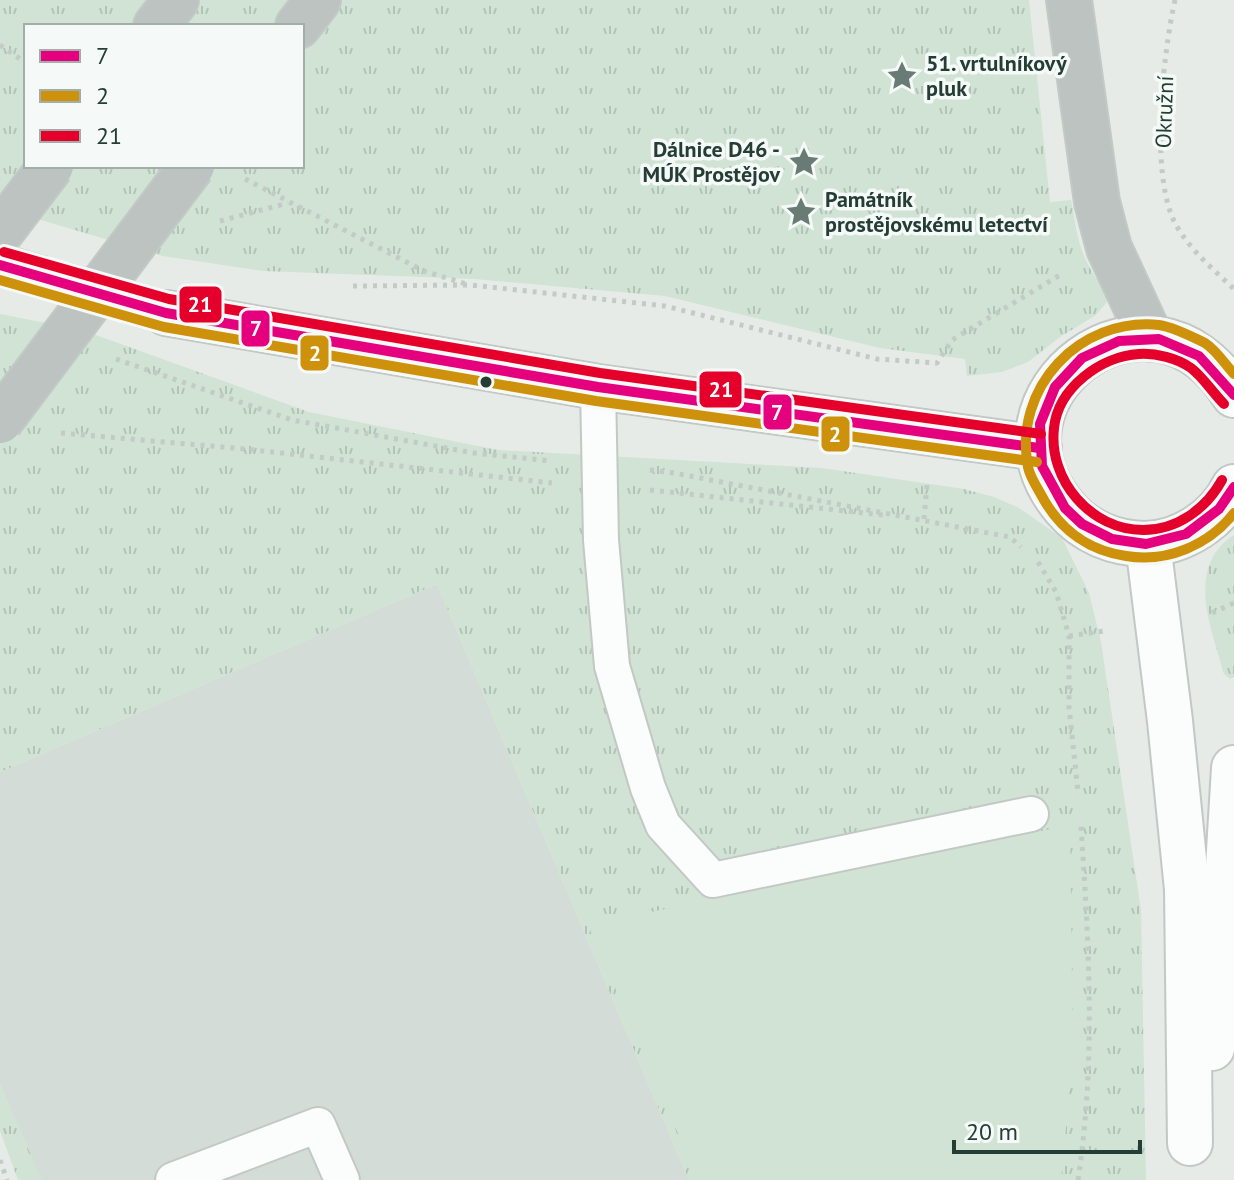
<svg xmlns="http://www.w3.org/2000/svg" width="1234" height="1180" font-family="'PT Sans',sans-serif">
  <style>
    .built { fill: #d4dcd8 }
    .grass { fill: url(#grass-tufts); fill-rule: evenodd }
    .park { fill: #d0e3d4 }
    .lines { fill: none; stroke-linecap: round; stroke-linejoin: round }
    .secondary-tunnel { stroke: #bfc8c4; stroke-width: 44; stroke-dasharray: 44 22; stroke-linecap: butt }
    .lane-casing { stroke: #c3c8c5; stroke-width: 38 }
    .secondary-casing { stroke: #c2c8c5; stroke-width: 48 }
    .highway-casing { stroke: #c2cac7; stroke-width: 48 }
    .path { stroke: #c2cbc6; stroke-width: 5; stroke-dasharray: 4 6; stroke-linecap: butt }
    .lane { stroke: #fbfcfc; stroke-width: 34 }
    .secondary { stroke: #fbfcfc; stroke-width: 44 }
    .highway { stroke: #bcc3c1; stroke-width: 44 }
    .highway-bridge-casing { stroke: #c2cac7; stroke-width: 48; stroke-linecap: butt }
    .highway-bridge { stroke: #bcc3c1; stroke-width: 44 }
    .bus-1-casing { stroke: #f5f9f7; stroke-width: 16 }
    .bus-2-casing { stroke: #f5f9f7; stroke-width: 16 }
    .bus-3-casing { stroke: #f5f9f7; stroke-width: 16 }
    .bus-1 { stroke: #e5007d; stroke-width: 10 }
    .bus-2 { stroke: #cd910b; stroke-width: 10 }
    .bus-3 { stroke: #e4002b; stroke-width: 10 }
    .bus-dot { fill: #243e35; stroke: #f5f9f7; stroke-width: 3 }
    .labels { text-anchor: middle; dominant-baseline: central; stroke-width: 7; stroke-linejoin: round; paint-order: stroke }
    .poi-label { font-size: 22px; font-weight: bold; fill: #243e35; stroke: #f5f9f7; text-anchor: start }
    .street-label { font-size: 22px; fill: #243e35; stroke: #f5f9f7 }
    .line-badge { stroke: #f5f9f7; stroke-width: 3 }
    .badge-label { font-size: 22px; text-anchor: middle; font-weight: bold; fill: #fff }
  </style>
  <defs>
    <pattern id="grass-tufts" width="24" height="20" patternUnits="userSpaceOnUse" patternTransform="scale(2)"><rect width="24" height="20" fill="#d0e3d4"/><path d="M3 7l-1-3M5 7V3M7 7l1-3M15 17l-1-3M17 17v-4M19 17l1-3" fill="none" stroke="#b2c4b7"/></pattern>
  </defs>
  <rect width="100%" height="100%" fill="#e6ebe8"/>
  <path class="built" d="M437,584l252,596h-648l-41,-96v-312z"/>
  <g class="grass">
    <path d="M0,0h1029l21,202 21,-2c4,21 6,43 16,62 5,13 19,26 20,40l-11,13 -36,22 -32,25 -26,10 -35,4 -2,-17 -85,-11 -215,-52 -190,-17 -212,-8 -100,-15 -163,-48zM26,26h276v140h-276z"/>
    <path d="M0,314l82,16 227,82 189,38 324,18 142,21 30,8 25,11 43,30 27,55 12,49 40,268 5,270h-457l-252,-596 -437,188z"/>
    <path d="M1234,535v142l-4,2 -6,-5c-12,-45 -40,-107 10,-139z"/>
    <path d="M0,1084l40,92 1,4h-23l-18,-49z"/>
  </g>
  <path class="park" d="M1070,825l3,229 -12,126h-363l-110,-255z"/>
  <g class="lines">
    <path class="secondary-tunnel" d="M0,265l166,48"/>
    <g class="lane-casing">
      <g id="lane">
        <path d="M598,387l3,153 11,126 36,122 15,37 50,55 318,-66"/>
        <path d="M173,1180l145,-55 24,55"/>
      </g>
    </g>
    <g class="secondary-casing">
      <g id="secondary">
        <path d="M166,313l432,74 441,61"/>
        <path d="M1234,395c-84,-137 -264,2 -169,113 20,24 50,36 81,36 36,-1 73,-25 88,-57"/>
        <path d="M1148,544l22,177 17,168 3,254"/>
        <path d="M1212,1048l7,-32 15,-248"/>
      </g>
    </g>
    <g class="highway-casing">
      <g id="highway">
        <path d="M1069,0l28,202 12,46 42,91"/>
        <path d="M156,26l20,-26"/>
        <path d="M298,26l20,-26"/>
      </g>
    </g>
    <g class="path">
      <path d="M1175,0c-12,54 -26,176 1,225 15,26 37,44 58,64"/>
      <path d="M0,45l26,18"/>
      <path d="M245,179l179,92 42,13"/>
      <path d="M220,221l68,-18"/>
      <path d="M353,286l118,-1 194,21 212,53 60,4 15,-23 108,-65"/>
      <path d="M116,359l176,61 182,33 78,8"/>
      <path d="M61,433l184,16 307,34"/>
      <path d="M650,470l24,3 336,64 11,10"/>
      <path d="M650,490l233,25"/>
      <path d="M924,519l3,-34"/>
      <path d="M1038,562l18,30 13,44v71l9,85"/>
      <path d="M1212,613l22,-10"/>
      <path d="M1069,636l35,-5"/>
      <path d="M0,1160l7,20"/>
      <path d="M1078,1180c18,-120 11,-233 3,-354"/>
    </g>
    <use href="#lane" class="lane"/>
    <use href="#secondary" class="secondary"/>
    <use href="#highway" class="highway"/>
    <g class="highway-bridge-casing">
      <g id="highway-bridge">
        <path d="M0,233l51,-67"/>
        <path d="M0,421l192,-255"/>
      </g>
    </g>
    <use href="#highway-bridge" class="highway-bridge"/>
    <g class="bus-1-casing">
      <g id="bus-1">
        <path d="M0,265l166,48 432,74 441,61"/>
        <path d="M1234,395l-35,-39 -40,-17 -40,2 -37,17 -27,29 -15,37 2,42 23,42 17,16 30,15 34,5 40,-10 33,-25 15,-22"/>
      </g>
    </g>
    <g class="bus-2-casing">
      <g id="bus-2">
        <path d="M0,280l164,47 432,74 441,61"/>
        <path d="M1234,374c-9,-10 -18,-24 -29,-31 -12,-6 -32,-16 -46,-18 -80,-8 -146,63 -131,142 2,11 11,23 16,33 18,31 46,51 82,56 41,7 83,-11 108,-43"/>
      </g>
    </g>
    <g class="bus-3-casing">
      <g id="bus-3">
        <path d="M4,252l165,47 431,74 441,61"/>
        <path d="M1222,480c-16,29 -45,50 -79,50 -52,0 -95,-50 -89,-102 4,-40 47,-72 85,-74 17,-1 38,4 52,14 12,9 22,25 33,36"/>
      </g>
    </g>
    <use href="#bus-1" class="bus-1"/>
    <use href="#bus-2" class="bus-2"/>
    <use href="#bus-3" class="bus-3"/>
  </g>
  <defs>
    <g id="sight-bare" transform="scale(2.4)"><path d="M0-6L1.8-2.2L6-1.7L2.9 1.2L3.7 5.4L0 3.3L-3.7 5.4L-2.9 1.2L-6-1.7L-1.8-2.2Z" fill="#687b74" stroke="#f5f9f7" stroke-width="2.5" paint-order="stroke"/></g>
  </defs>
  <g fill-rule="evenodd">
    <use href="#sight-bare" x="902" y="76"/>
    <use href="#sight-bare" x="804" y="162"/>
    <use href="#sight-bare" x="801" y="212"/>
  </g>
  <circle class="bus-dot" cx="486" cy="382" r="7"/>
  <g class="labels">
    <g class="poi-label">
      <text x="926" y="63">51. vrtulníkový<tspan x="926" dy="25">pluk</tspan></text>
      <text x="780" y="149" text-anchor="end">Dálnice D46 -<tspan x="780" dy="25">MÚK Prostějov</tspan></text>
      <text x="825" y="199">Památník<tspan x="825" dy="25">prostějovskému letectví</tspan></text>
    </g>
    <g class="street-label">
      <text transform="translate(1164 112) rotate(-88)">Okružní</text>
    </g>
  </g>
  <g class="line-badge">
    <rect x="178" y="285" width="45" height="39" rx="8" fill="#e4002b"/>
    <rect x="240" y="309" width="31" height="39" rx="8" fill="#e5007d"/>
    <rect x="299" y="334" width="31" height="38" rx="8" fill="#cd910b"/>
    <rect x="698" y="370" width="45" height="39" rx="8" fill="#e4002b"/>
    <rect x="762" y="393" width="31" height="38" rx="8" fill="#e5007d"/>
    <rect x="820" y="415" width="31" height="38" rx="8" fill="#cd910b"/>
  </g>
  <g class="badge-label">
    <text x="200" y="312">21</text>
    <text x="256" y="336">7</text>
    <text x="315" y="361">2</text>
    <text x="721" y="397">21</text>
    <text x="777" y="420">7</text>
    <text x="835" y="442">2</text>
  </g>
  <rect x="24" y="24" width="280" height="144" fill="#f5f9f7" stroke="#a1aea9" stroke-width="2"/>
  <rect x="40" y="50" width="40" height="12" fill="#e5007d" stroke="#a1aea9" stroke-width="2"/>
  <text x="96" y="64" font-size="24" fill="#243e35">7</text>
  <rect x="40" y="90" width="40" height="12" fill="#cd910b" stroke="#a1aea9" stroke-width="2"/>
  <text x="96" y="104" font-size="24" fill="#243e35">2</text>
  <rect x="40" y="130" width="40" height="12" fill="#e4002b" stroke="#a1aea9" stroke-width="2"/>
  <text x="96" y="144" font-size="24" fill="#243e35">21</text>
  <path d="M954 1140v12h186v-12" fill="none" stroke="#243e35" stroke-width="4"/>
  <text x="966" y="1140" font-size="24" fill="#243e35" stroke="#f5f9f7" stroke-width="6" paint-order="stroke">20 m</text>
</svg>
